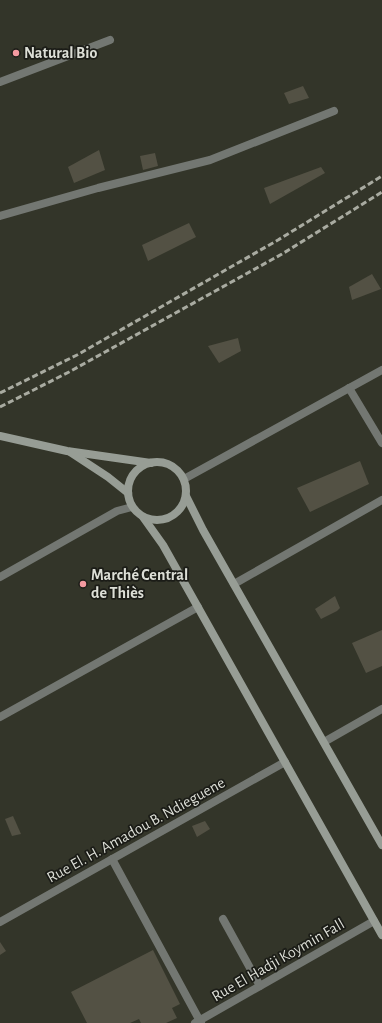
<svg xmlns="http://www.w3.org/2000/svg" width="382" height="1023" font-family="'Alegreya Sans',sans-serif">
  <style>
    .building { fill: #535144 }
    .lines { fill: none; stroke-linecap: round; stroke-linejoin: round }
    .service { stroke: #737772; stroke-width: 8 }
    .minor { stroke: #737772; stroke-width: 8 }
    .tertiary { stroke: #737772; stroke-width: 8 }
    .secondary { stroke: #979d95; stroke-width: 8 }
    .rail { stroke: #a9aba1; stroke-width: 3; stroke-dasharray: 6 3; stroke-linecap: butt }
    .poi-dot { fill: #f49aa0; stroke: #1b1c17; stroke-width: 1.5 }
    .labels { text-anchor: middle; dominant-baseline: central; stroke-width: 3.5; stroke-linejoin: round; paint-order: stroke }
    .poi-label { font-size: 16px; font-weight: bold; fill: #dcded6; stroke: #1b1c17; text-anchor: start }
    .street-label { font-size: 16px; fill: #dcded6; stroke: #1b1c17 }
  </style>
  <rect width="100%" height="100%" fill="#333529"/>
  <g class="building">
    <path d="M303,86l6,12 -20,6 -5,-11z"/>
    <path d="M99,150l6,20 -31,13 -6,-16z"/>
    <path d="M155,153l3,13 -15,4 -3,-14z"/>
    <path d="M321,167l4,6 -55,31 -6,-16z"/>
    <path d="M189,223l7,14 -48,24 -6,-16z"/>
    <path d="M372,274l9,15 -29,11 -3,-13z"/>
    <path d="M238,338l3,13 -22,12 -11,-17z"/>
    <path d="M360,461l9,23 -59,28 -13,-24z"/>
    <path d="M335,596l5,12 -3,3 -16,8 -6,-10z"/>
    <path d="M382,630v36l-16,7 -14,-30z"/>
    <path d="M13,816l8,18 -9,2 -7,-17z"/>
    <path d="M205,821l5,8 -13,8 -5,-11z"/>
    <path d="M0,942l6,9 -6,4z"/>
    <path d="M153,950l27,54 -8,4 5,10 -11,5h-25l-2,-4 -9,4h-43l-16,-31z"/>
  </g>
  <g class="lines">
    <g class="service">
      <path d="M0,82l110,-42"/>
      <path d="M223,919l37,67"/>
    </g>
    <g class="minor">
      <path d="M0,216l98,-28 112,-28 124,-49"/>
      <path d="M349,388l33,55"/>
      <path d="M0,577l117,-66 15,-4"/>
      <path d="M234,584l148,-84"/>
      <path d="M0,717l198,-110"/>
      <path d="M324,742l58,-33"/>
      <path d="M112,859l89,164"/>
      <path d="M0,922l285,-160"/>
      <path d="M195,1023l179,-102"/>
    </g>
    <path class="tertiary" d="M184,479l198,-109"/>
    <g class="secondary">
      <path d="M0,436l67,15 84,12"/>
      <path d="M70,452l38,25 20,16"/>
      <circle cx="157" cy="491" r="29"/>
      <path d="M186,496l17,34 179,315"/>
      <path d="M143,517l20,28 219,390"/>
    </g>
    <g class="rail">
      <path d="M0,393l77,-38 201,-115 104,-64"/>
      <path d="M0,407l69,-35 213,-118 100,-62"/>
    </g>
  </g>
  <g class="poi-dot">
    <circle cx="16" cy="53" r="4"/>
    <circle cx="83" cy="584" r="4"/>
  </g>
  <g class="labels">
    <g class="poi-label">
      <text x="24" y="53">Natural Bio</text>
      <text x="91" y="575">Marché Central<tspan x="91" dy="18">de Thiès</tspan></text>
    </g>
    <g class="street-label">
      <text transform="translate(136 830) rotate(-29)">Rue El. H. Amadou B. Ndieguene</text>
      <text transform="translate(278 960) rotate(-30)">Rue El Hadji Koymin Fall</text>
    </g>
  </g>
</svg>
